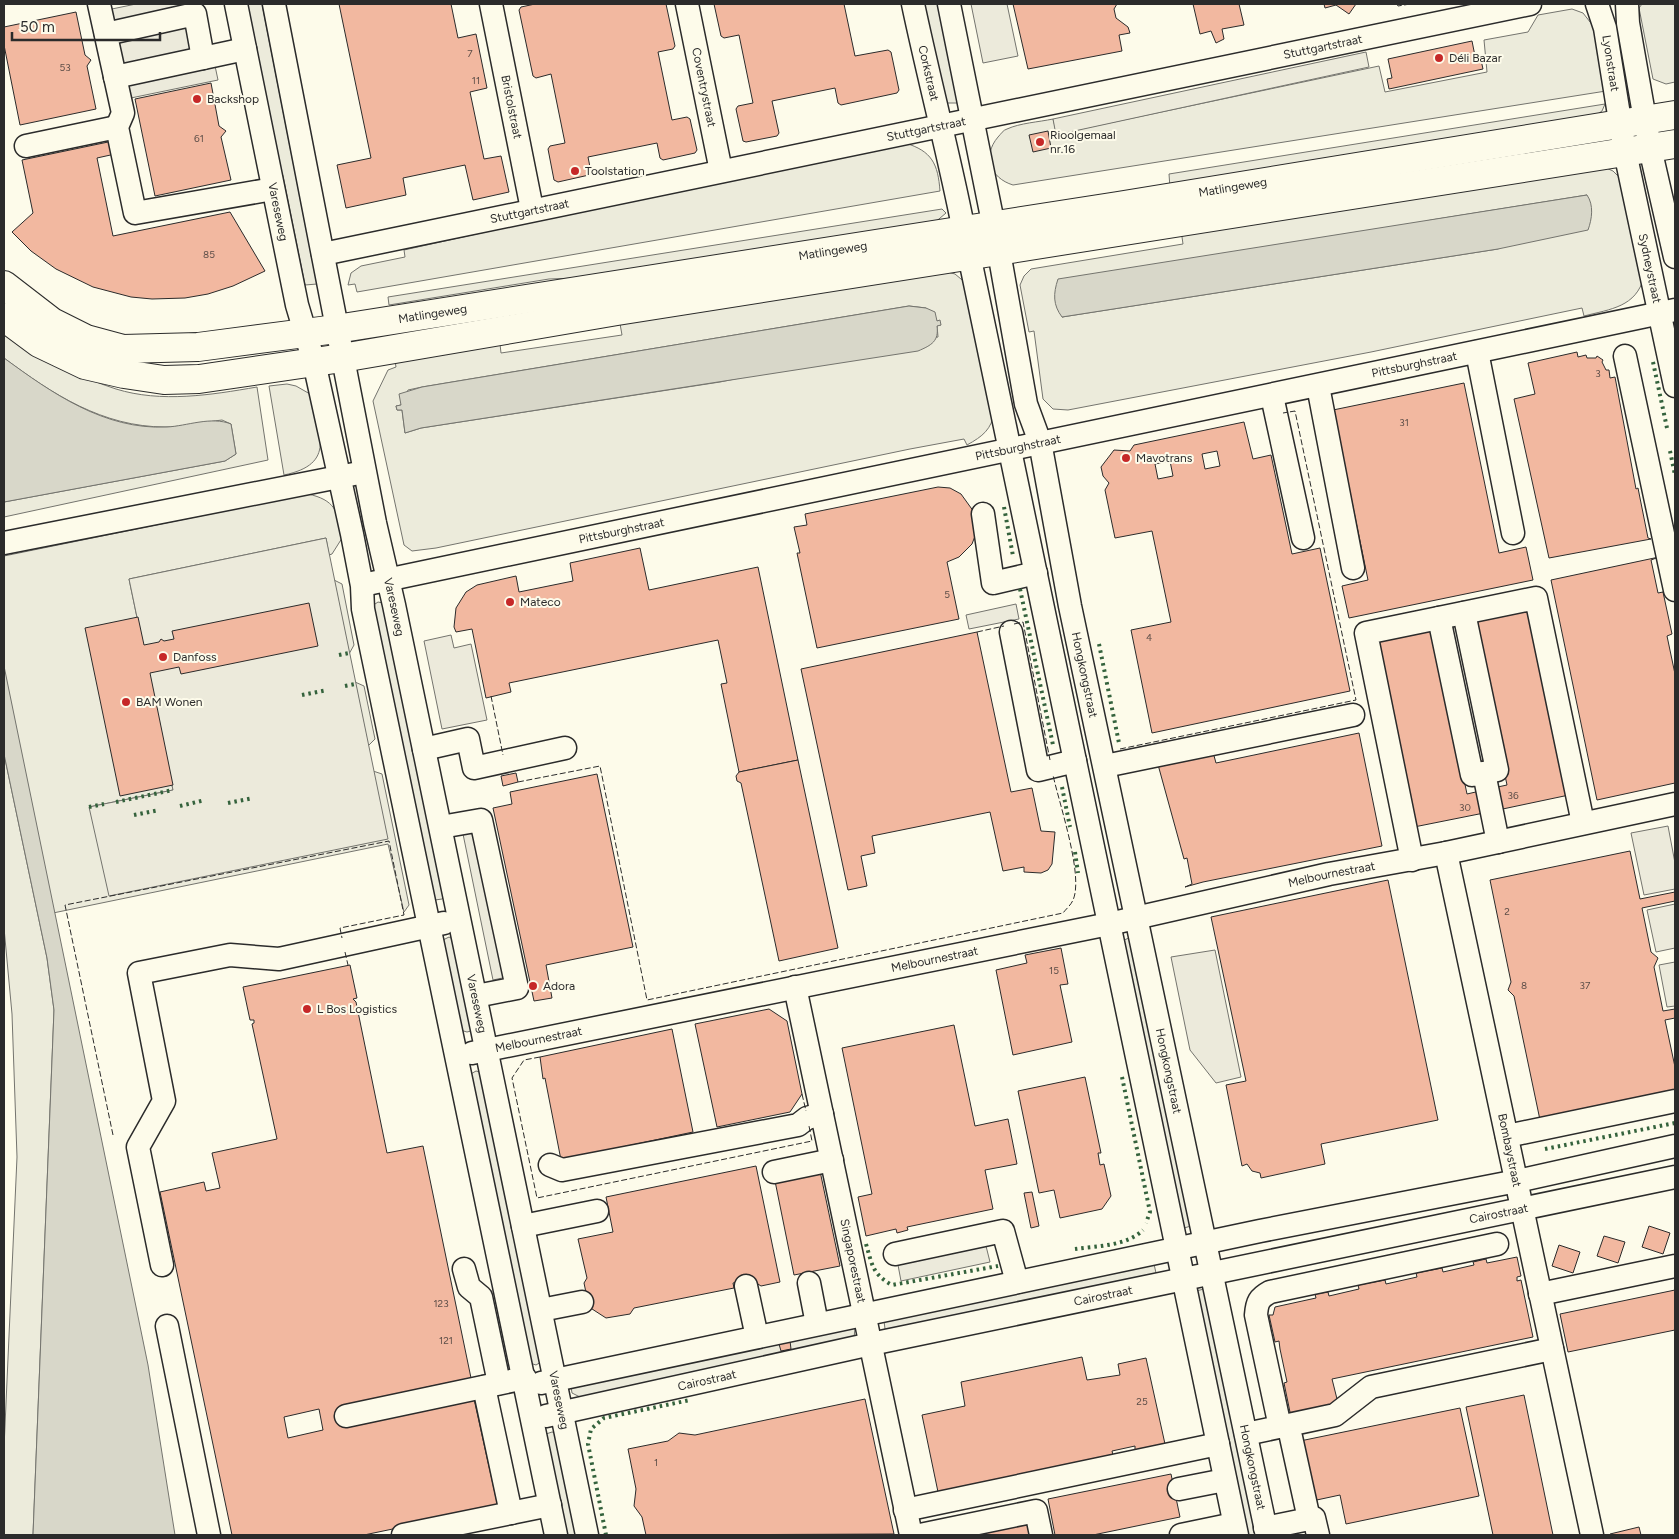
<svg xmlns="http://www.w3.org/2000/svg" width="1679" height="1539" font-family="Figtree,sans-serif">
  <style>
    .green { fill: #ecebdb; stroke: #74746e; fill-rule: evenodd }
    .parking { fill: #eceadb; stroke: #74746e }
    .water { fill: #d8d7c9; stroke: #74746e }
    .building { fill: #f2b8a0; stroke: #2b2b2b; fill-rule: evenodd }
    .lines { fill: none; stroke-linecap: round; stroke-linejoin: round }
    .minor-casing { stroke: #2b2b2b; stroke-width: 25 }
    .major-casing { stroke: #2b2b2b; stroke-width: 30 }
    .minor { stroke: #fdfbea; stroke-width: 22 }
    .major { stroke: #fdfbea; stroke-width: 28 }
    .hedge { stroke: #34623c; stroke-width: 4; stroke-dasharray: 2.5 4; stroke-linecap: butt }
    .fence { stroke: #2b2b2b; stroke-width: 1; stroke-dasharray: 6 2.5; stroke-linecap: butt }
    .poi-dot { fill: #c62828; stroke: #fdfbea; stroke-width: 2 }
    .labels { text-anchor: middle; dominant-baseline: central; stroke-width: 4; stroke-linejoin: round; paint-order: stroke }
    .number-label { font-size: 10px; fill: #5d4e48 }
    .street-label { font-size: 12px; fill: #2b2b2b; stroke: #fdfbea }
    .poi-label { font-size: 12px; fill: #2b2b2b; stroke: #fdfbea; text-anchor: start }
  </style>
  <rect width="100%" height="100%" fill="#fdfbea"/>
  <g class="green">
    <path d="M241,4h21l55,280 -12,1 -22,-109 -13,-32z"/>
    <path d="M922,4h20l19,95 -4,4h-12z"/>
    <path d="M1642,4h33v78l-9,2 -13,-5 -14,-71z"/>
    <path d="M1572,9l11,4 11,14 12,64 -593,94c-23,-7 -31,-29 -15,-48 3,-3 5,-7 9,-8 13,-6 32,-7 46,-10l4,15 322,-68 6,26 102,-20 -3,-32 44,-8 10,-17z"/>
    <path d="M1605,104l-3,7 -10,7 -422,70 -1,-14z"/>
    <path d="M905,143c27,8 33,21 35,48l-583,101 -2,-8 -7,1 3,-12 10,-7 44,-9 -1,-7 394,-87z"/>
    <path d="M1604,167l9,4 13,13 18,93c-8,30 -33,32 -60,39l-2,-8 -211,44 -303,58 -15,-1 -10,-10 -9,-68 -5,1 -9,-47 4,-9 7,-7 152,-25 -2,-14zM1587,195l-89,54 -436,68 369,-97z"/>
    <path d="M942,209l4,4 -13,11 -329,53 -55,2 -160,26 -1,-8z"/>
    <path d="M944,271l11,3 12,10 28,127c-4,19 -12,25 -28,34l-3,-6 -54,10 -474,99 -24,3 -8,-6 -31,-144 15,-31 8,-3 -2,-12 106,-11 1,9 121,-18 -3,-17zM909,306l17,2 15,17h-4l1,12 -218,45 -299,46 -16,5 -3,-23h-5l-1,-4 5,-1 7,-15 14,-3z"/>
    <path d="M4,331c36,20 72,46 112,58 45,14 95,6 141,-2l11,73 -264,57v-15l221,-41 11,-7 -5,-30 -9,-4c-18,2 -38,7 -57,7 -62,0 -113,-33 -161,-69z"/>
    <path d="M287,384l9,2 14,8c9,39 27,70 -26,81l-15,-89z"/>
    <path d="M308,494c27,6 29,17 36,41l-12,19 -3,1 -3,-17 -197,41 44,211 -84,17 298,32 -14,-68 9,3 27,131 -5,7 -16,-68 -335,69 -49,-244v-113z"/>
    <path d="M334,580l8,4 12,61 -5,9z"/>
    <path d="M378,602l5,1 61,294 -2,2 -7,1 -63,-294z"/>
    <path d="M355,682l9,4 11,53 -7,7z"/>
    <path d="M4,754l43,204 7,52 -21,525h-29v-87l13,-291 -5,-143 -8,-86z"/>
    <path d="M449,937l4,2 18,92 -4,1 -7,-2 -17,-90z"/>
    <path d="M1129,938l62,288 -7,2 -60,-288z"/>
    <path d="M476,1071l4,1 61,290 -5,3 -6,-2 -61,-288z"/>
    <path d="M1154,1264l2,9 -6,4 -259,56 -6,-4 -1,-8z"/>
    <path d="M1204,1289l56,246h-17l-47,-244z"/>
    <path d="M855,1328l-1,10 -274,59 -8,-4 -1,-6z"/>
    <path d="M552,1432l4,1 25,102h-18l-17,-101z"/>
  </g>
  <g class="parking">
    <path d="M136,4h66l16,76 -92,19 -19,-89z"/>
    <path d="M971,4h36l11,52 -35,7z"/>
    <path d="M1366,52l3,15 -313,68 -3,-16z"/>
    <path d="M326,538l62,301 -279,57 -20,-89 84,-17 -44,-211z"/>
    <path d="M1016,604l3,15 -50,10 -3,-14z"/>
    <path d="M451,635l3,13 17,-4 16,76 -45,9 -18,-88z"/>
    <path d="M1668,826l7,37v26l-31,6 -13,-62z"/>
    <path d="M476,831l31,146 -14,3 -30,-146z"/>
    <path d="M1675,904v44l-19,4 -9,-42z"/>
    <path d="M1215,950l26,127 -25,6 -26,-33 -19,-93z"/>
    <path d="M1675,962v44l-8,1 -8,-42z"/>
    <path d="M986,1246l4,16 -89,19 -3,-16z"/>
  </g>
  <g class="water">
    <path d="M1587,195c7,10 5,24 1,35l-90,19 -436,68c-9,-12 -9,-23 -4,-38z"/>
    <path d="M909,306l17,2 9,4 2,9 3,-1 1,5 -4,1c2,15 -5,19 -19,25l-497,77 -16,5 -3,-23h-5l-1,-4 5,-1 -2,-11 23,-7z"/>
    <path d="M4,358c48,35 100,72 163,69 20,-1 44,-11 64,-3l5,30 -11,7 -221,41z"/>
    <path d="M4,666l144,699 27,170h-142l21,-525 -7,-52 -43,-204z"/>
  </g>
  <g class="building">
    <path d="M339,4h112l7,34 18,-4 11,54 -17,4 14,67 17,-3 8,36 -36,8 -8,-35 -62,13 3,17 -60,13 -9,-43 34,-7z"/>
    <path d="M535,4h131l9,42 -2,3 -15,3 14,68 15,-3 3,2 7,31 -2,3 -32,7 -3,-2 -3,-15 -69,14 3,15 -2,3 -31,7 -4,-2 -6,-31 2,-3 15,-3 -14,-69 -15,4 -3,-2 -14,-66 2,-3z"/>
    <path d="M714,4h130l11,52 33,-6 3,2 8,38 -2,3 -56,12 -3,-2 -3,-15 -63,13 7,32 -2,3 -31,6 -3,-1 -7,-32 2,-3 15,-3 -14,-68 -15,3 -3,-2z"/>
    <path d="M1013,4h104l-3,5 2,9 12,9 2,6 -11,2 3,16 -94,18z"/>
    <path d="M1193,4h46l5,21 -22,4 2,10 -8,4 -5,-12 -11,3z"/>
    <path d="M1324,4h32l-7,10 -13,-9 -11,3z"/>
    <path d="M76,12l9,43 6,5 -4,6 9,43 -76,16 -16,-80v-18z"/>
    <path d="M1472,41l4,20 5,-1 2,9 -94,20 -2,-10 5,-1 -4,-19z"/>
    <path d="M211,83l8,43 7,5 -5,6 10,43 -76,16 -20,-97z"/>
    <path d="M1048,131l3,17 -18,4 -4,-17z"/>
    <path d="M113,141l2,13 -18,4 16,78 117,-24 35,59 -32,15 -25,8 -23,4 -33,1 -21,-2 -38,-10 -37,-18 -25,-18 -19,-19 21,-19 -11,-53z"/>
    <path d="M1577,352l1,5 8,-2 1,3h9l1,-2 6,4 -1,2 4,8h3l1,8 5,-1 21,112 2,-1 10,50 3,1 -102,19 -35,-159 21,-5 -7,-31z"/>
    <path d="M1464,383l35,170 27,-6 7,33 -184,38 -7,-32 26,-6 -35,-170z"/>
    <path d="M1244,422l9,37 18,-4 21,99 28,-6 30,143 -198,42 -21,-103 40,-8 -19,-91 -37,7 -10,-48 4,-7 -6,-7 -2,-9 13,-17 16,1 4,-6zM1217,451l3,15 -15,3 -3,-15zM1170,461l3,15 -15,3 -3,-15z"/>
    <path d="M938,487l12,1 11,6 13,18 1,24 -3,8 -13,13 -12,5 12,57 -142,29 -20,-95h3l-6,-26 13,-2 -2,-11z"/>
    <path d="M640,548l9,42 109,-23 40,193 -59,12 -18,-88 6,-1 -9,-43 -209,43 2,9 -25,6 -14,-69 -16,3 -2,-5 2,-19 10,-16 11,-7 39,-9 3,16 54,-11 -3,-18z"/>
    <path d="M1659,557l-8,3 7,33 5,-1 9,42 -5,2 8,38v109l-78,17 -46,-220z"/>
    <path d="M309,603l9,43 -137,28 -2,-7 -29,6 23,112 -53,11 -35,-168 53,-11 6,28 15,-3 2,-3 3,2 10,-2 -2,-8z"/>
    <path d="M1530,607l39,188 -71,15 -5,-22 14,-3 -35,-166z"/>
    <path d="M1432,627l35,167 13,-3 4,22 -70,14 -40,-188z"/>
    <path d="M977,632l34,160 21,-4 9,43 14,1 -3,32 -4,6 -7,3 -17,-1v-5l-21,4 -13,-59 -118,24 3,17 -14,3 6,30 -19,4 -47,-221z"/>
    <path d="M1359,733l23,113 -179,36 -18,5 7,-3 -5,-26 -3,1 -27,-98 56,-9 3,11z"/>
    <path d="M798,760l40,188 -59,13 -38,-178 -4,-2 -1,-5 3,-4z"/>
    <path d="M516,773l2,9 -15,4 -2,-10z"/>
    <path d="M597,774l36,173 -87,18 6,33 -18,3 -41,-193 19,-4 -2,-12z"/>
    <path d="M1630,851l10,48 35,-7v9l-33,7 9,44 7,6 -4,9 9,44 12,-2v9l-10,2 10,47v24l-135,29 -26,-124 -6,-6 3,-8 -21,-102z"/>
    <path d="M1388,880l50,240 -117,24 4,20 -64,14 -1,-5 -8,-2 -5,-7 -5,2 -16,-81 20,-4 -35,-164z"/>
    <path d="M1061,948l7,36 -8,1 12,57 -59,13 -17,-85 31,-7 -2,-8z"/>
    <path d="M350,965l7,33 -4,1 3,3 31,151 36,-7 48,232 -48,10 4,21 47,-10 24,108 -134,28h-132l-72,-343 44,-10 2,9 14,-3 -8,-35 65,-14 -25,-115 2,-1v-3h-4l-7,-33zM319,1409l4,21 -35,8 -4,-21z"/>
    <path d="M769,1009l18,12 15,73 -12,18 -73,15 -22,-103z"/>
    <path d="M954,1025l21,101 33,-7 9,45 -32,6 8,39 -86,18 1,3 -11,3 -1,-4 -30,7 -8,-39 14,-3 -30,-146z"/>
    <path d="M672,1029l21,103 -132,28 -16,-82 -2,1 -3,-22z"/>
    <path d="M1085,1077l16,76h-3l2,12 4,-1 7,32 -9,13 -42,9 -6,-28 -15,3 -21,-102z"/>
    <path d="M756,1166l24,116 -19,4 -11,-7 -17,4 1,5 -100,20 -4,6 -24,4 -17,-11 -5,-24 3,-5 -9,-39 35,-7 -7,-35z"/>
    <path d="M820,1171l20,95 -46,9 -19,-94z"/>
    <path d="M1032,1192l7,34 -8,2 -7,-35z"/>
    <path d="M1649,1226l21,7 -7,21 -21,-7z"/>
    <path d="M1604,1236l21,6 -7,21 -21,-7z"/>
    <path d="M1559,1245l21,7 -7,21 -21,-7z"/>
    <path d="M1517,1257l4,19 -4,1v4l4,-1 12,57 -201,42 6,24 -47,14 -7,-34 3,-1 -7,-33 -1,-8 -4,1 -6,-27h4l2,-8 41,-9 -1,-4 13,-2 1,4 30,-7 -1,-4 27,-5 1,4 31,-7 -1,-4 26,-5 1,4 31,-7 -1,-3 13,-3 1,4z"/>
    <path d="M1675,1290v40l-107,22 -8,-38z"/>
    <path d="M790,1341l1,8 -10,2 -2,-7z"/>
    <path d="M1082,1357l5,23 33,-5 -2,-11 28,-6 19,86 -30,6v-4l-23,5 1,4 -175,37 -16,-77 43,-9 -4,-24z"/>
    <path d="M1524,1395l29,140h-60l-27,-128z"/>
    <path d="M865,1399l29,135 -248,1 -4,-18 -8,-11 2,-17 -8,-40 40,-8 11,-8 16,2z"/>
    <path d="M1460,1408l19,88 -133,28 -6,-29 -28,6 -12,-60z"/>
    <path d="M1171,1474l9,43 -87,18h-38l-7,-36z"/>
    <path d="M1029,1524l2,11h-56l14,-3z"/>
    <path d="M1639,1527l2,8h-31v-1z"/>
  </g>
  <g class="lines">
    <g class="minor-casing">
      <g id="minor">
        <path d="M99,4l24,109 -6,14 18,86 138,-24"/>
        <path id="s1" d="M236,4l61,301 17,57 38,172 10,52 1,23 193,926"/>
        <path id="s2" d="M274,4l101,519 19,82 193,930"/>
        <path id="s3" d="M491,4l41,205"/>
        <path id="s4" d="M687,4l34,167"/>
        <path id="s5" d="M913,4c14,66 31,132 45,198l279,1333"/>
        <path id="s6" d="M949,4l50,248 27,152 14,38 30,164 197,929"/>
        <path id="s7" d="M1597,4l8,24 20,124 50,234"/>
        <path d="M1627,4l1,19 22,125 25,109"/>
        <path d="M106,34l89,-20 8,44"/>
        <path d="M115,77l130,-28"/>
        <path d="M26,146l91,-19"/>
        <path id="s8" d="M323,254l1207,-250"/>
        <path d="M1477,352l36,181"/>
        <path d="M1625,356l50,234"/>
        <path d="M1318,386l35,182"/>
        <path d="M1272,396l31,142"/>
        <path d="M983,514l10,69 43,-10"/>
        <path d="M4,543l350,-69"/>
        <path id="s9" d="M372,583l1303,-273"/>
        <path d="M1464,613l33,157 -13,3"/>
        <path d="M1439,618l33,157 12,-2 14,69"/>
        <path d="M1011,632l27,138 37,-9"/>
        <path d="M424,749l44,-10 6,29 91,-20"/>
        <path d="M1105,766l248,-51"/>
        <path d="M441,827l40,-7 36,168 -41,8"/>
        <path id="s10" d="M1446,853l146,682"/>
        <path d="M1412,860l-46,-227 170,-35 47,225"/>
        <path id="s11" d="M795,987l116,548"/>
        <path id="s12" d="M472,1053l637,-129 220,-50 117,-21 229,-49"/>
        <path d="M1507,1136l168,-35"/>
        <path d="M550,1165l12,5 236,-45 9,-7 15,-4"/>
        <path d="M774,1172l58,-12"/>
        <path d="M523,1226l74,-15"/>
        <path d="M895,1254l108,-23 14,51"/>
        <path d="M162,1265l-24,-118 26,-46 -25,-128 91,-18 49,4 165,-36"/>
        <path d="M464,1269l5,18 12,10 18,86"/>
        <path d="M809,1283l8,41"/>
        <path d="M746,1286l11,51"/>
        <path d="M1540,1294l135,-28"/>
        <path d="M541,1310l41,-8"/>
        <path d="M167,1326l42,209"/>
        <path d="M541,1383l719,-152 257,-50 158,-35"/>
        <path d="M484,1387l27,126"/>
        <path d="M346,1416l179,-38"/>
        <path id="s13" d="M546,1416l325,-72 804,-167"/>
        <path d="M1280,1427l-24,-112c1,-13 3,-17 14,-23l227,-48"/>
        <path d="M1246,1434l89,-19 36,-28 181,-38"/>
        <path d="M1291,1437l18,82"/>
        <path d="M1179,1489l46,-9"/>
        <path d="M905,1510l313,-66"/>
        <path d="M1265,1528l49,-10 4,17"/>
        <path d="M403,1535l147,-30"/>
        <path d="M920,1535l116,-24 5,24"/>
        <path d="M1181,1535l53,-11"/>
      </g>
    </g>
    <g class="major-casing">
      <g id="major">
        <path id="s14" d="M4,285l48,37 34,17 37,10 75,-2 138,-18 782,-123 557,-91"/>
        <path d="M4,317l35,26 46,22 39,9 40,6 35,-1 143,-21 275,-47 1058,-167"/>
      </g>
    </g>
    <use href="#minor" class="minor"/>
    <use href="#major" class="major"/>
    <g class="hedge">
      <path d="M1653,362l14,66"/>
      <path d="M1670,451l5,24"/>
      <path d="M1004,507l9,49"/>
      <path d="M1020,589l33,156"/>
      <path d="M1099,644l20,99"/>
      <path d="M339,655l10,-2"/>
      <path d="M345,686l10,-2"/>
      <path d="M302,695l25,-5"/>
      <path d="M1062,787l8,40"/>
      <path d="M116,802l57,-12"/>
      <path d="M228,803l25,-5"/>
      <path d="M180,806l25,-6"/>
      <path d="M89,807l15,-3"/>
      <path d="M134,815l25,-5"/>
      <path d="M1075,852l3,21"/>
      <path d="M1122,1077l28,135 -4,11"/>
      <path d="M1545,1149l130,-26"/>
      <path d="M866,1244c6,20 6,30 26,41l106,-19"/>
      <path d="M1075,1249c22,-3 52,-3 68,-19"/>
      <path d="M606,1535l-18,-91 3,-15 13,-11 86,-18"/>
    </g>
    <g class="fence">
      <path d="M1397,4l1,2 12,-2"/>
      <path d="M1014,624l9,-2 27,138"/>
      <path d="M977,632l27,-6"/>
      <path d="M491,696l12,59"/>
      <path d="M1120,749l236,-49 -61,-289 -12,2"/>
      <path d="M518,782l82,-16 47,234 416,-87c3,-4 8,-8 10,-13 11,-24 -14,-97 -20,-125"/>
      <path d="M345,952l3,13"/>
      <path d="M540,1057l-16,3 -12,18 25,120 275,-57 -3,-15"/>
      <path d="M802,1094l4,17"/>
      <path d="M113,1135l-48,-230 324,-64 15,74 -64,13 2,10"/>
    </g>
  </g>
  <g class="poi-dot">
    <circle cx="1439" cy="58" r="5"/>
    <circle cx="197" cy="99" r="5"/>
    <circle cx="1040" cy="142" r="5"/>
    <circle cx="575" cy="171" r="5"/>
    <circle cx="1126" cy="458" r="5"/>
    <circle cx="510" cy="602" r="5"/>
    <circle cx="163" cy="657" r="5"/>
    <circle cx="126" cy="702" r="5"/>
    <circle cx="533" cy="986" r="5"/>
    <circle cx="307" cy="1009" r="5"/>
  </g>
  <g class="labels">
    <g class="number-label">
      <text x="470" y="53">7</text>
      <text x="65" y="67">53</text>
      <text x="476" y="80">11</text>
      <text x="199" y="138">61</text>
      <text x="209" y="254">85</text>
      <text x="1598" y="373">3</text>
      <text x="1404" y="422">31</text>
      <text x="947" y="594">5</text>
      <text x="1149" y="637">4</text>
      <text x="1513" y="795">36</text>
      <text x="1465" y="807">30</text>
      <text x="1507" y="911">2</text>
      <text x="1054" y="970">15</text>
      <text x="1524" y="985">8</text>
      <text x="1585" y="985">37</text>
      <text x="441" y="1303">123</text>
      <text x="446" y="1340">121</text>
      <text x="1142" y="1401">25</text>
      <text x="656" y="1462">1</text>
    </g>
    <g class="street-label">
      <text stroke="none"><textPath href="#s8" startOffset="1021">Stuttgartstraat</textPath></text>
      <text stroke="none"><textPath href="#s7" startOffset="61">Lyonstraat</textPath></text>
      <text stroke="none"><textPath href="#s5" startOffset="71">Corkstraat</textPath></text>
      <text stroke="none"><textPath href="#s4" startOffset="85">Coventrystraat</textPath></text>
      <text stroke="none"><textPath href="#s3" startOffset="105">Bristolstraat</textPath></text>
      <text stroke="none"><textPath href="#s8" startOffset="616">Stuttgartstraat</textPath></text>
      <text stroke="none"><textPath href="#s14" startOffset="1259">Matlingeweg</textPath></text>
      <text stroke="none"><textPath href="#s8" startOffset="211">Stuttgartstraat</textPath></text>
      <text stroke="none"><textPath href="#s1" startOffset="212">Vareseweg</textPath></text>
      <text stroke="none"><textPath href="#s14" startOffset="854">Matlingeweg</textPath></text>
      <text stroke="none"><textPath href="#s7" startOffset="270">Sydneystraat</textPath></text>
      <text stroke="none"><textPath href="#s14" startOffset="449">Matlingeweg</textPath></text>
      <text stroke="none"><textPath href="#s9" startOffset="1065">Pittsburghstraat</textPath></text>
      <text stroke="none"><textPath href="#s9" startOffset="660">Pittsburghstraat</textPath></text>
      <text stroke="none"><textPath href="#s9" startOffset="255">Pittsburghstraat</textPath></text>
      <text stroke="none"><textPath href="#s2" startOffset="615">Vareseweg</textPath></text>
      <text stroke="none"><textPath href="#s6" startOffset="685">Hongkongstraat</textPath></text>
      <text stroke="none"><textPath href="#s12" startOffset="878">Melbournestraat</textPath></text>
      <text stroke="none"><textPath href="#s12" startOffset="472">Melbournestraat</textPath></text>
      <text stroke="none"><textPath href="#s2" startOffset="1020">Vareseweg</textPath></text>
      <text stroke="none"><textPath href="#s12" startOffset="68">Melbournestraat</textPath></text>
      <text stroke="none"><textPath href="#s6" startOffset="1090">Hongkongstraat</textPath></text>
      <text stroke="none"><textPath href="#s10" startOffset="304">Bombaystraat</textPath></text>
      <text stroke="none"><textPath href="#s13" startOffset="974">Cairostraat</textPath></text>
      <text stroke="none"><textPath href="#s11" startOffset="280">Singaporestraat</textPath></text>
      <text stroke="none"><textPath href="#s13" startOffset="570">Cairostraat</textPath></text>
      <text stroke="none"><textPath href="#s13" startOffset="165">Cairostraat</textPath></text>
      <text stroke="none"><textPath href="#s2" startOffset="1425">Vareseweg</textPath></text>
      <text stroke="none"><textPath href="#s6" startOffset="1495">Hongkongstraat</textPath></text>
    </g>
    <g class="poi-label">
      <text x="1449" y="58">Déli Bazar</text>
      <text x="207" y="99">Backshop</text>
      <text x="1050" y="135">Rioolgemaal<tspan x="1050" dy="14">nr.16</tspan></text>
      <text x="585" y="171">Toolstation</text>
      <text x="1136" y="458">Mavotrans</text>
      <text x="520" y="602">Mateco</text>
      <text x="173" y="657">Danfoss</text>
      <text x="136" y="702">BAM Wonen</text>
      <text x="543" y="986">Adora</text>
      <text x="317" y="1009">L Bos Logistics</text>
    </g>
  </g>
  <rect width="1679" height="1539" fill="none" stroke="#2b2b2b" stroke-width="10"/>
  <path d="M12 32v8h148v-8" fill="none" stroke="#2b2b2b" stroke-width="2.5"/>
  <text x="20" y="32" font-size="15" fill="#2b2b2b" stroke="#fdfbea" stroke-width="4" paint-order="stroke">50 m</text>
</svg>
